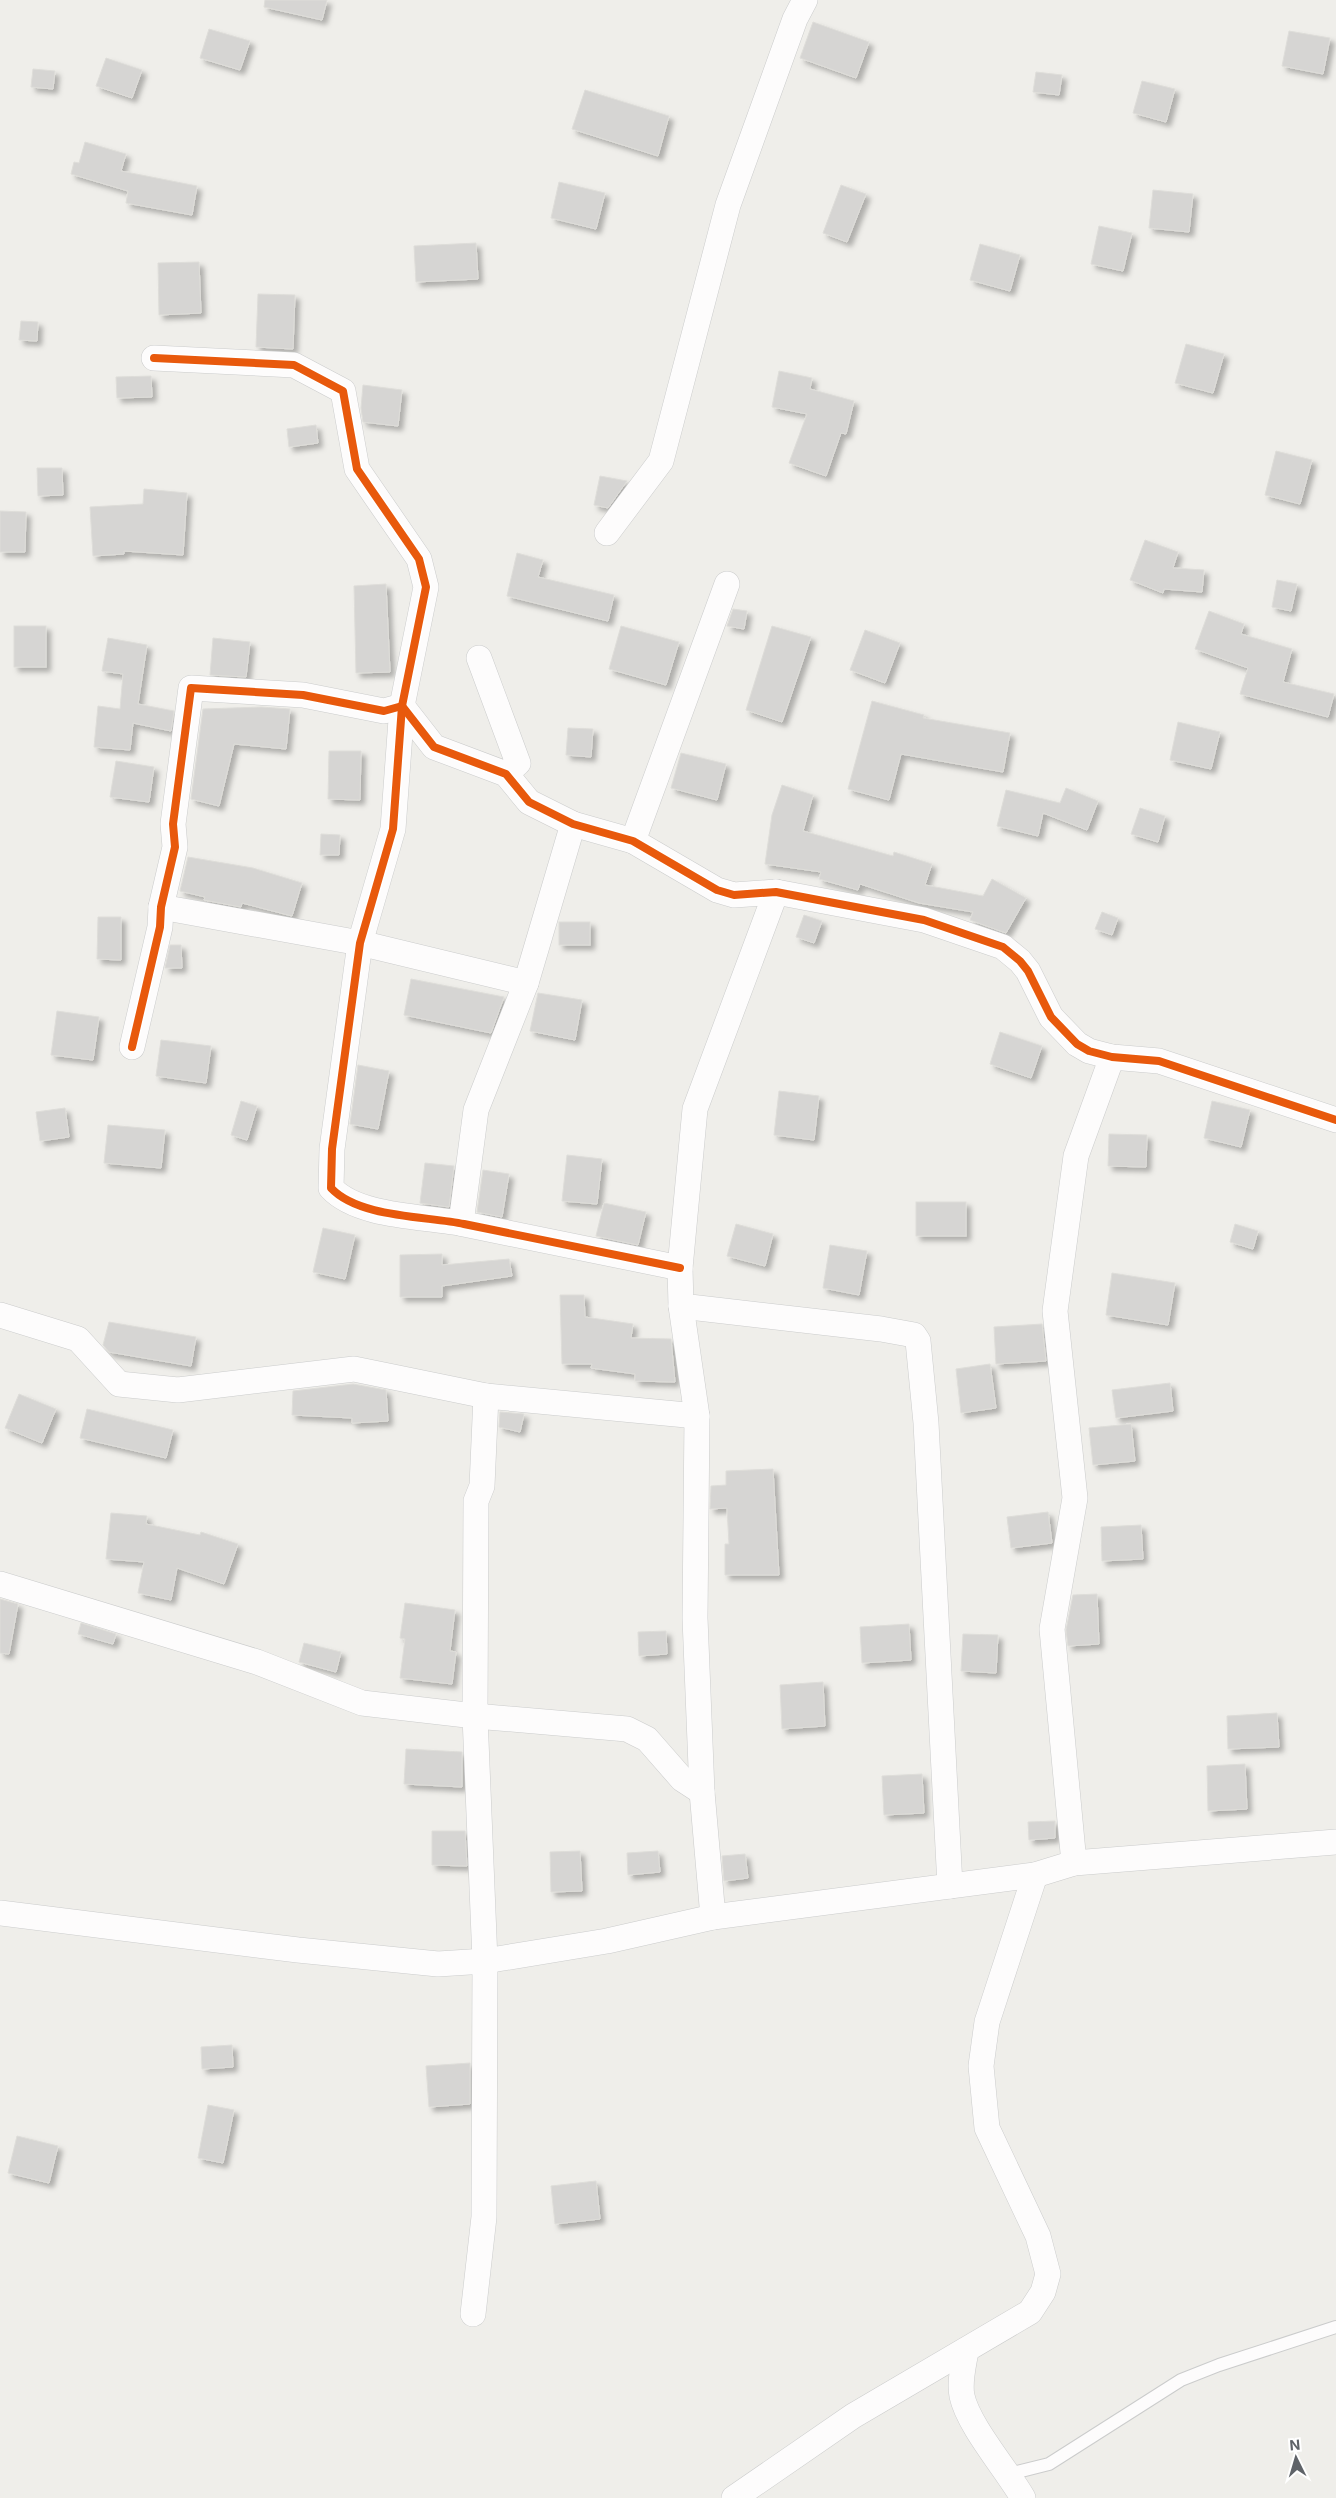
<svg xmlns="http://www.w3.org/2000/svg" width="1336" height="2498" font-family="Inter,sans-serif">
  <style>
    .building { fill: #d6d5d3; stroke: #deddd9; filter: url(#shadow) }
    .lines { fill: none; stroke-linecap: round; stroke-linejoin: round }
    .service-casing { stroke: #cbcccc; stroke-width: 14 }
    .minor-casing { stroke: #cbcccc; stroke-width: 26 }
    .service { stroke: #fdfcfc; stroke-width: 12 }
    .minor { stroke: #fdfcfc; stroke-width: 25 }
    .cycleway-casing { stroke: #fff; stroke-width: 11 }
    .cycleway { stroke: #e8590c; stroke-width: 8 }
  </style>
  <defs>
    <filter id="shadow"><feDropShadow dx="4.5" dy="4.5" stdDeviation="2.5" flood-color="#0004"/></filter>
  </defs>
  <rect width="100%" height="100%" fill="#efeeea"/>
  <g class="building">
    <path d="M265,0h62l-5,20 -58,-13z"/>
    <path d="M813,22l56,20 -13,36 -56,-20z"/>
    <path d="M209,29l41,12 -10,29 -40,-12z"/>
    <path d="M1289,31l41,7 -7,36 -41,-8z"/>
    <path d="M106,58l36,12 -10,28 -36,-12z"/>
    <path d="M33,69l22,2 -2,18 -22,-2z"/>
    <path d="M1036,72l26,3 -3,20 -26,-3z"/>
    <path d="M1142,81l33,8 -9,33 -33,-9z"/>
    <path d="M585,90l84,26 -11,40 -86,-27z"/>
    <path d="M85,142l41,12 -5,17 76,15 -5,29 -66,-12 2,-12 -57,-17 3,-12 5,1z"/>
    <path d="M559,182l46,11 -9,36 -45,-11z"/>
    <path d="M841,185l25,9 -19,48 -24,-9z"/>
    <path d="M1153,190l40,4 -4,38 -40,-4z"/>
    <path d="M1099,226l33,7 -9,38 -32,-7z"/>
    <path d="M476,243l2,36 -62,3 -2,-36z"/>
    <path d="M980,244l40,11 -10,36 -40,-11z"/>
    <path d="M199,262l2,51 -42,2 -1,-52z"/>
    <path d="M258,294l37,1 -2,54 -37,-2z"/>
    <path d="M21,321l17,1 -1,19 -18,-1z"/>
    <path d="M1186,344l38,10 -11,39 -38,-10z"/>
    <path d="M779,371l33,7 -2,11 44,12 -8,33 -5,-1 -15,43 -37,-13 18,-49 -35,-7z"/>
    <path d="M151,376l1,21 -35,1 -1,-21z"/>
    <path d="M363,385l39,5 -4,36 -35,-4 -2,-14z"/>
    <path d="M316,425l2,18 -29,4 -2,-18z"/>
    <path d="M1276,451l36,9 -12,44 -35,-9z"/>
    <path d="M37,468h25l1,27 -25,1z"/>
    <path d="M600,476l27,5 -19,27 -14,-3z"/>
    <path d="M144,489l43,4 -4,62 -59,-4v3l-31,2 -3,-49 53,-3z"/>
    <path d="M0,511l26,1 -1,40h-25z"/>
    <path d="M1145,540l33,12 -5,16 31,2 -2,22 -38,-3 -1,4 -33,-13z"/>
    <path d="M517,553l26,7 -5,17 76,18 -6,26 -101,-25z"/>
    <path d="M1277,580l20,4 -6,27 -19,-4z"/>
    <path d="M386,584l4,88 -34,1 -2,-87z"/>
    <path d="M733,609l14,2 -3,18 -17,-3z"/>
    <path d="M1209,611l35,13 -3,10 51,15 -9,33 51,12 -6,23 -88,-23 8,-26 -53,-19z"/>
    <rect x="14" y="626" width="32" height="41"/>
    <path d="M621,626l58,16 -13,43 -57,-16z"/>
    <path d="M772,626l39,11 -29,85 -36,-12z"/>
    <path d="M865,630l35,13 -15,40 -35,-13z"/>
    <path d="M108,638l39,7 -9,59 36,7 -3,20 -38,-8 -3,27 -36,-3 4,-41 22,3 3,-35 -21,-3z"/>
    <path d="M213,638l37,4 -4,35 -36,-2z"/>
    <path d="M872,701l52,14 -1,3 87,15 -7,39 -102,-18 -12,46 -41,-11z"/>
    <path d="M261,707l29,2 -4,40 -52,-5 -15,62 -28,-7 12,-90z"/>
    <path d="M1178,722l42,10 -9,37 -41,-9z"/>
    <path d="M568,728l25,1 -2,28 -25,-2z"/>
    <path d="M329,751h32l-1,49 -32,-1z"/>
    <path d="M681,753l45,11 -9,36 -46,-12z"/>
    <path d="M116,761l38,6 -5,35 -39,-5z"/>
    <path d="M782,785l31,10 -10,36 90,25 1,-4 38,12 -7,21 58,11 9,-17 34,19 -20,35 -36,-13 3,-8 -54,-9 -59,-19 -2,6 -39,-11 2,-7 -56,-8 7,-49z"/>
    <path d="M1066,788l32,13 -11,29 -44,-17 -5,23 -41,-10 9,-36 54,13z"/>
    <path d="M1140,808l25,8 -7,26 -27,-8z"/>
    <path d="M321,834l19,1 -1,20h-19z"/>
    <path d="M188,857l65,11 49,15 -10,33 -50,-13 -1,4 -37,-7 1,-3 -25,-6z"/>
    <path d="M1102,912l16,6 -6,17 -17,-6z"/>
    <path d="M804,915l18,6 -8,22 -18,-6z"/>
    <path d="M98,917h23v43l-24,-1z"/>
    <rect x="559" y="922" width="31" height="23"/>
    <path d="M170,945h11l1,23h-17z"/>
    <path d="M411,979l93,18 -13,36 -87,-18z"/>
    <path d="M538,993l44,7 -7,40 -45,-9z"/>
    <path d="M57,1011l42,6 -6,43 -42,-5z"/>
    <path d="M1000,1032l42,14 -11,32 -41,-14z"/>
    <path d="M161,1040l50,6 -5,37 -50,-7z"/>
    <path d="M358,1065l31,6 -11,58 -28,-5z"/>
    <path d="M779,1091l40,5 -5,44 -40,-5z"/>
    <path d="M241,1101l16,5 -10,34 -16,-5z"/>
    <path d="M1212,1101l38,9 -9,37 -37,-9z"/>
    <path d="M65,1108l4,29 -29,4 -4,-29z"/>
    <path d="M108,1125l57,5 -4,38 -57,-5z"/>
    <path d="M1109,1134l38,1 -1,32 -38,-1z"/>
    <path d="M567,1155l35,4 -5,45 -35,-3z"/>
    <path d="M425,1163l29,3 -5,41 -29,-4z"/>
    <path d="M483,1170l26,4 -7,43 -25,-5z"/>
    <rect x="916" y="1202" width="50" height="34"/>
    <path d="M604,1203l42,9 -8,33 -42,-9z"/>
    <path d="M736,1224l37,10 -8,32 -38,-10z"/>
    <path d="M1235,1224l23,7 -5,18 -23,-7z"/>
    <path d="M323,1228l32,7 -10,44 -32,-7z"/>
    <path d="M830,1245l37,6 -8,44 -36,-7z"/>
    <path d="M442,1254v11l67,-6 3,17 -70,10v11h-42v-42z"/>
    <path d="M1112,1273l63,10 -7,42 -62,-10z"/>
    <path d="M560,1295h24l1,22 48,7 -2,14 40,1 4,43 -40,-1v-7l-44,-6 1,-4h-30z"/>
    <path d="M109,1322l87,15 -5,29 -82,-14 -6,-7z"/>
    <path d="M1042,1324l4,37 -50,3 -2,-37z"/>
    <path d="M990,1364l6,44 -35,5 -5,-44z"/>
    <path d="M1170,1383l3,28 -57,7 -4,-28z"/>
    <path d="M353,1384l33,6 2,31 -36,2v-5l-60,-3 1,-24z"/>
    <path d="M19,1394l37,15 -14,34 -37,-15z"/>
    <path d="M87,1409l86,21 -7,28 -86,-20z"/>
    <path d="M500,1412l24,2 -4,18 -21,-5z"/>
    <path d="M1131,1424l4,37 -42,4 -4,-37z"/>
    <path d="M773,1469l6,106h-54v-31h4l-2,-36 -17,1 1,-23 15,-1v-14z"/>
    <path d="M1048,1512l4,31 -41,5 -4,-31z"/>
    <path d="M111,1513l36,3 -1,8 54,11 1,-3 37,12 -14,40 -47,-16 -6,32 -33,-7 6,-31 -38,-3z"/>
    <path d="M1141,1525l2,34 -41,2 -1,-34z"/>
    <path d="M1097,1594l2,50 -31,2 -2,-16 7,-35z"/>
    <path d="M0,1599l18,5 -9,50 -9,-1z"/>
    <path d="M405,1603l50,7 -5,41 6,1 -4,32 -52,-6 5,-39 -5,-1z"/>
    <path d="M81,1623l35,11 -3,10 -35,-10z"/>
    <path d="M909,1624l2,36 -49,3 -2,-36z"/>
    <path d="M666,1631l1,23 -28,2 -1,-24z"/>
    <path d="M963,1634l35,1 -2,38 -35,-2z"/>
    <path d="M304,1643l37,9 -5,20 -37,-10z"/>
    <path d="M823,1682l2,44 -43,3 -2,-44z"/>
    <path d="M1277,1713l2,34 -51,2 -1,-33z"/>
    <path d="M406,1749l56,3v35l-58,-3z"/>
    <path d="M1245,1764l2,45 -39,2 -1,-45z"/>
    <path d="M922,1774l2,39 -40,2 -2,-39z"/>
    <path d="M1055,1821v17l-26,2 -1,-18z"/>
    <path d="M432,1831h33l2,35 -35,-1z"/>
    <path d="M580,1851l2,40 -31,1 -1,-40z"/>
    <path d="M658,1851l2,21 -32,3 -1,-22z"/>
    <path d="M745,1854l3,24 -24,3 -2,-25z"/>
    <path d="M232,2045l1,22 -31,2 -1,-22z"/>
    <path d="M470,2063v41l-41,3 -3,-41z"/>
    <path d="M208,2105l26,5 -11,53 -25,-5z"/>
    <path d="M17,2136l41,10 -9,37 -41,-10z"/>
    <path d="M596,2181l4,38 -45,5 -4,-38z"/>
  </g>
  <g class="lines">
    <g class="service-casing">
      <path id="service" d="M1009,2474l40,-10 132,-84 38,-15 117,-38"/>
    </g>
    <g class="minor-casing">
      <g id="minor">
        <path d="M154,358l140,7 49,26 14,78 62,90 7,28 -24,119 -9,123 -33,114 -28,206 -1,39c28,30 96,28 133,36 72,14 144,29 216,44"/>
        <path d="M607,533l54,-72 67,-256 67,-186 10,-19"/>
        <path d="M479,658l39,105 -12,11"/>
        <path d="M633,841l94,-257"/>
        <path d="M776,892l-81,217 -15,159 1,38 200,23 33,6 4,6 8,82 24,463"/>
        <path d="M161,907l199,36 166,40"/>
        <path d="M132,1047l28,-120 1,-20 14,-60 -2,-23 18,-136 112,7 81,16 18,-5 32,41 72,27 23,28 44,22 60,17 84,49 17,5 42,-3 148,28 79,27 17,14 8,10 23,46 26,27 12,7 23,6 47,4 177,59"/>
        <path d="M461,1223l15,-113 50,-127 47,-159"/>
        <path d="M681,1306l16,110 -2,202 7,174 11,125"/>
        <path d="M0,1315l78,24 41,45 59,6 176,-21 132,27 211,20"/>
        <path d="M0,1584l257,78 105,41 113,13 152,13 20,10 35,40 20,13"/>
        <path d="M1074,1863l-22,-234 23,-131 -20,-187 21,-155 36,-99"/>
        <path d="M0,1913l298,37 140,14 47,-3 122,-20 106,-24 322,-42 39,-12 262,-21"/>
        <path d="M473,2314l11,-97 1,-256 -10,-245 1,-215 6,-15 4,-90"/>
        <path d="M966,2350c-2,15 -7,31 -4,46 6,29 45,74 61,102"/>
        <path d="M734,2498l119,-82 177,-104 13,-20 5,-18 -10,-38 -51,-108 -6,-62 6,-44 48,-147"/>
      </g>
    </g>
    <use href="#service" class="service"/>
    <use href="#minor" class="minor"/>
    <g class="cycleway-casing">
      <g id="cycleway">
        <path d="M154,358l140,7 49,26 14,78 62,90 7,28 -24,119 -9,123 -33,114 -28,206 -1,39c28,30 96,28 133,36 72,14 144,29 216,44"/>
        <path d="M132,1047l28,-120 1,-20 14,-60 -2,-23 18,-136 112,7 81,16 18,-5 32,41 72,27 23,28 44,22 60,17 84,49 17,5 42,-3 148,28 79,27 17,14 8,10 23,46 26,27 12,7 23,6 47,4 177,59"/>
      </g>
    </g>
    <use href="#cycleway" class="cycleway"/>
  </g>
  <g transform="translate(1296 2458) rotate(355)" stroke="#ffffff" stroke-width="4" paint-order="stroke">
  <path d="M0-4L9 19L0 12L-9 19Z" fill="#5f6368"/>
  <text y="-8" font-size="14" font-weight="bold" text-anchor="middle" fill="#5f6368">N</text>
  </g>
</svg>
